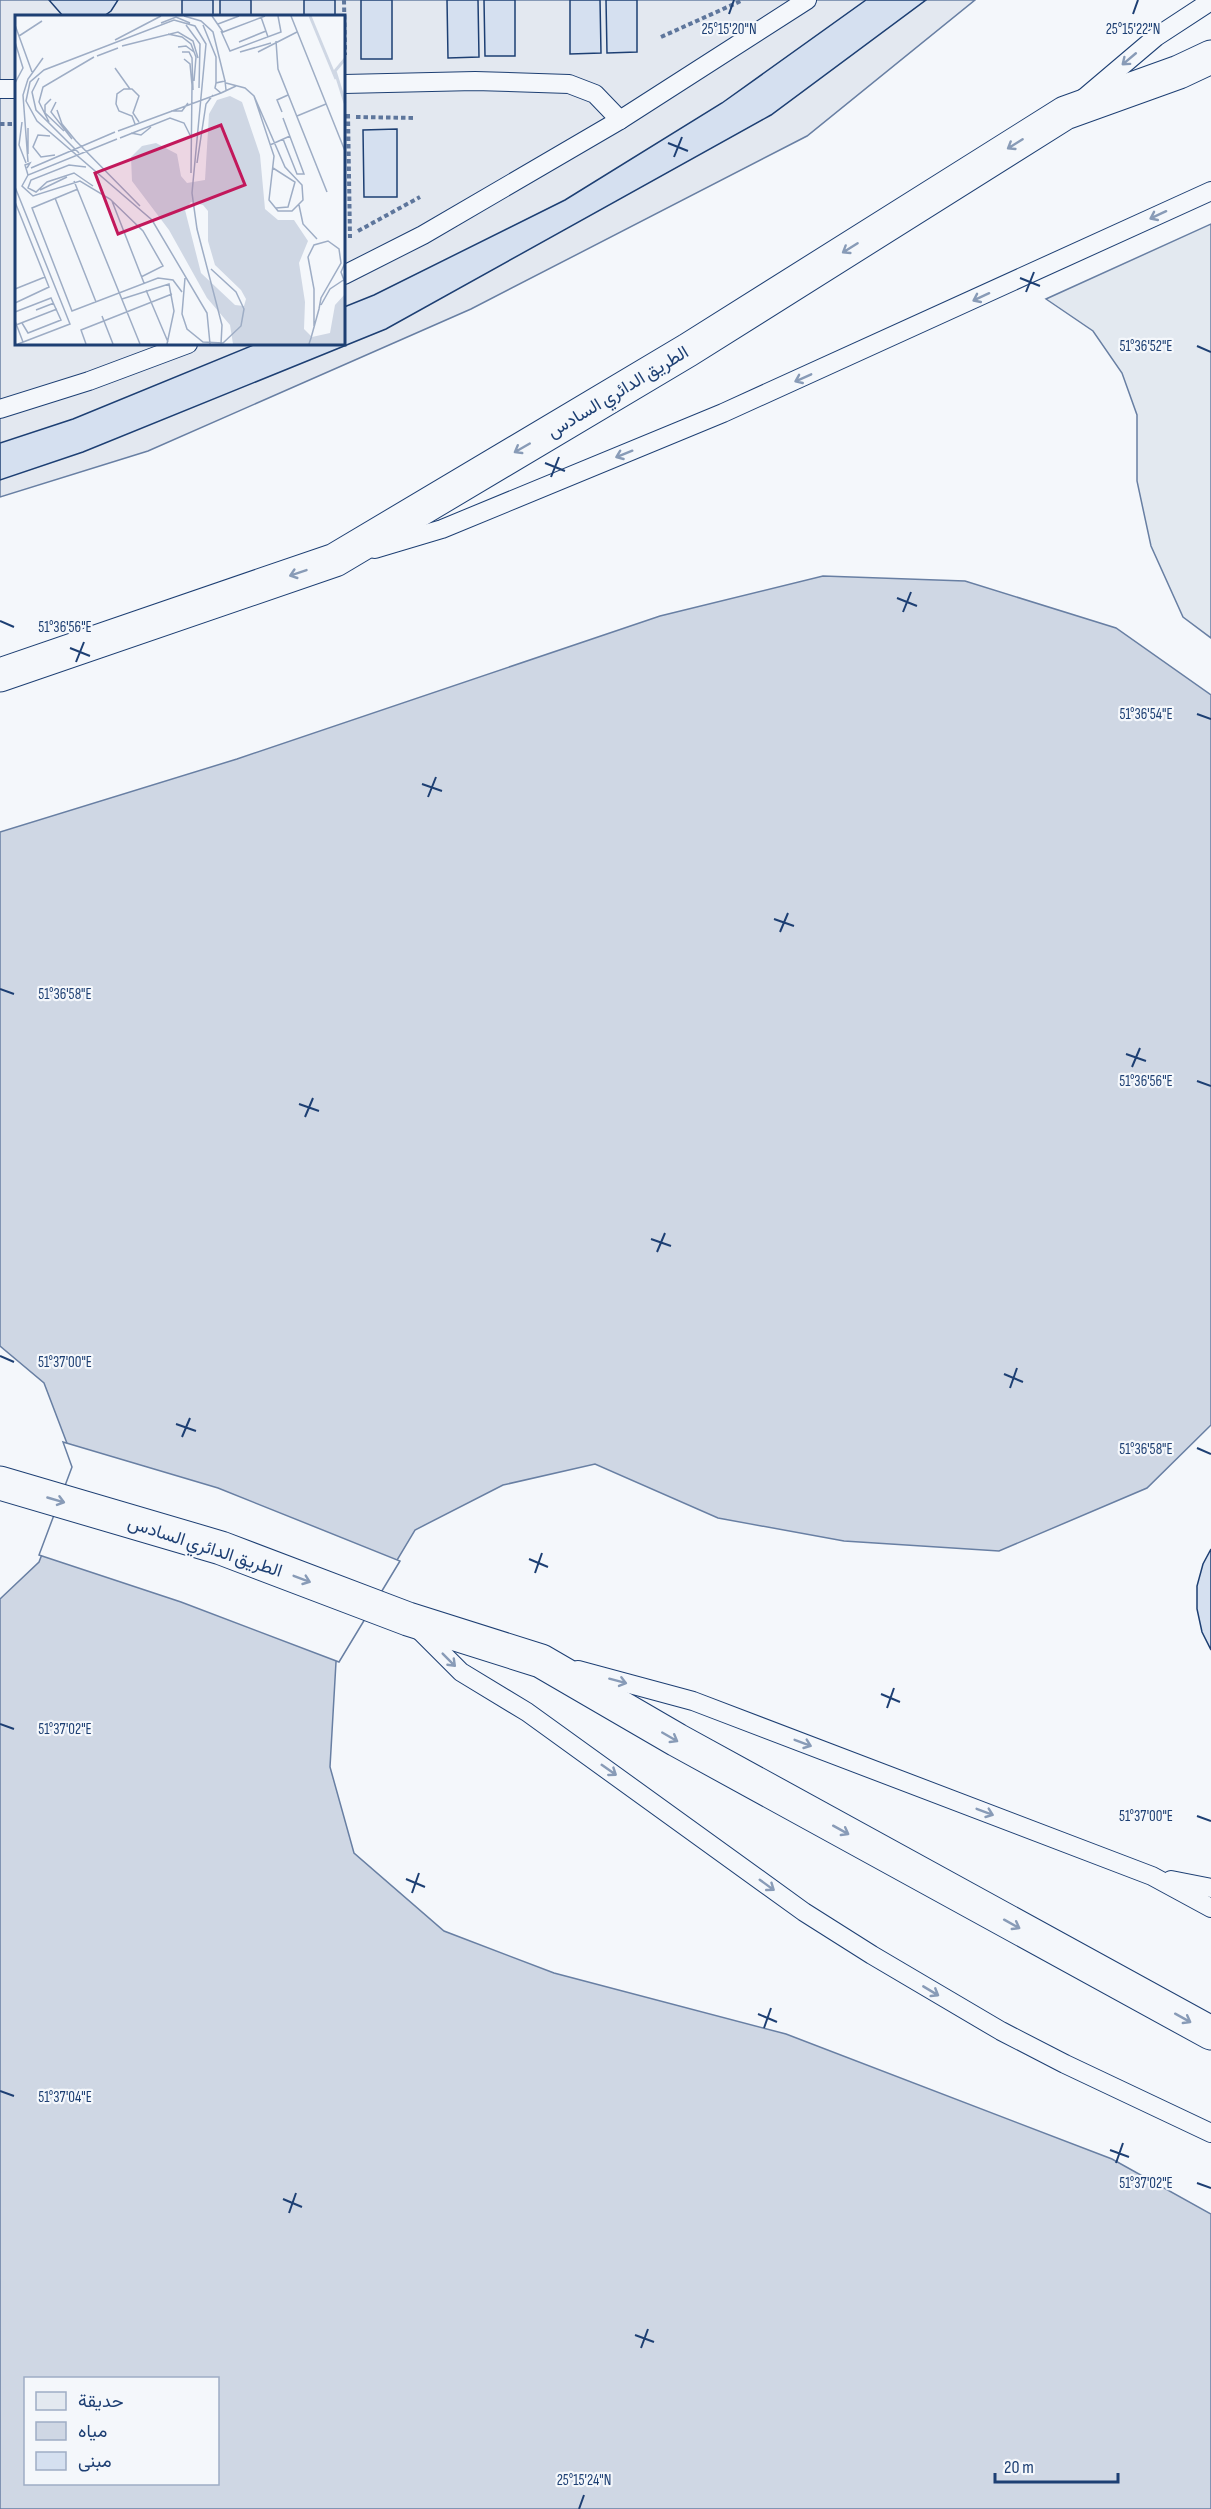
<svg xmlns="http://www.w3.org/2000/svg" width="1211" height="2509" font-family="'Sofia Sans Condensed',Vazirmatn,sans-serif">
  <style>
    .green { fill: #e3e9f0; stroke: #687fa3; stroke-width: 1.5 }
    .parking { fill: #e3e8f0; stroke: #687fa3; stroke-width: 1.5; fill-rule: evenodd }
    .water { fill: #cfd7e4; stroke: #687fa3; stroke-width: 1.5; fill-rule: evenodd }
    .pier { fill: #f4f7fb; stroke: #687fa3; stroke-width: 1.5 }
    .building { fill: #d5e0f0; stroke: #1d3f73; stroke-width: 1.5 }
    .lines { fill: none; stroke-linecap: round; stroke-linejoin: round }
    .service-casing { stroke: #1d3f73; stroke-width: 20 }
    .trunk-casing { stroke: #1d3f73; stroke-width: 35 }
    .path { stroke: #5e769c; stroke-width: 4; stroke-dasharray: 4.5 3; stroke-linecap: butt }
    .service { stroke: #f4f7fb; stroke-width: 18 }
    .trunk { stroke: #f4f7fb; stroke-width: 33 }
    .oneway { stroke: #889bb7 }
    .ticks { fill: none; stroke: #1d3f73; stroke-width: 2 }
    .labels { text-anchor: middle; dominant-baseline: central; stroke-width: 4.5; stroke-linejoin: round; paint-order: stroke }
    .street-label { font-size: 18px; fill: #1d3f73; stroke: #f4f7fb }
    .inset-river { fill: none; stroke: #cfd7e4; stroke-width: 3 }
    .inset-road { fill: none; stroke: #9eadc5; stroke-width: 1.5 }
    .view { fill: #c2185b; fill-opacity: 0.15; stroke: #c2185b; stroke-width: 3 }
    .inset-edge { fill: none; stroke: #1d3f73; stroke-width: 3 }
    .ticks-label { font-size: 15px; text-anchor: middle; fill: #1d3f73; stroke: #f4f7fb; stroke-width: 4.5; stroke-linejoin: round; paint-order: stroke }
  </style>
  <rect width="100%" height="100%" fill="#f4f7fb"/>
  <path class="green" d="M1211,224v414l-28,-21 -32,-71 -14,-65v-66l-15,-42 -29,-42 -47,-32z"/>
  <path class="parking" d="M0,0h975l-168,136 -336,173 -323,142 -148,46zM16,16h328v328h-328z"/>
  <path class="water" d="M823,576l142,5 151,47 95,67v730l-64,63 -148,63 -155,-10 -126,-23 -123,-54 -92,21 -88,45 -79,132 -6,105 24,86 90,78 110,42 232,61 326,125 99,55v295h-1211v-910l39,-37 37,-95 -32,-84 -44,-37v-514l237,-73 423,-143zM26,2378h192v106h-192z"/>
  <path class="pier" d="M63,1442l155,46 182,73 -61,101 -158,-60 -142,-47 33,-88z"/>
  <g class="building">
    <path d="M49,0h69l-7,11 -7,5h-41z"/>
    <rect x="182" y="0" width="31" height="16"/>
    <rect x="220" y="0" width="31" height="16"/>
    <rect x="304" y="0" width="31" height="16"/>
    <rect x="361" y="0" width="31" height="59"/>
    <path d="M447,0h31l1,57 -31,1z"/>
    <path d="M484,0h31v56h-30z"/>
    <path d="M570,0h30l1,53 -31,1z"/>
    <path d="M606,0h31v52l-30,1z"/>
    <path d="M866,0h60l-155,115 -385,214 -303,123 -83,28v-37l73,-24 183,-75h88v-37l30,-12 191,-95 157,-97z"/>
    <path d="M397,129v68h-33l-1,-67z"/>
    <path d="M1211,1549v101l-9,-18 -5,-23v-23l6,-22z"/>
  </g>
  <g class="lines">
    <g class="service-casing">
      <g id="service">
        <path d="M344,84l131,-3 94,3 26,10 25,26"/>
        <path d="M0,89h16"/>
        <path d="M1084,98l72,-61 55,-36"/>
        <path d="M344,275l79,-40 197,-115 187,-120"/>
        <path d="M0,409l89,-28 99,-37"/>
        <path d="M375,549l67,-20 281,-116 488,-222"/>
        <path d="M417,1628l44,44 66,40 277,200 68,43 129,76 64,33 146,69"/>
        <path d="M578,1670l115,31 459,175 59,32"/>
        <path d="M1171,1880l40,8"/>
      </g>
    </g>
    <g class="trunk-casing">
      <g id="trunk">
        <path d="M0,675l335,-115 353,-210 377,-237 114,-41 32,-15"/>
        <path d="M0,1483l221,65 187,71 133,42 136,79 534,293"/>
      </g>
    </g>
    <g class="path">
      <path d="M344,0l1,55"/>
      <path d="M661,37l82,-37"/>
      <path d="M348,114l2,124"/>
      <path d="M356,117l60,1"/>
      <path d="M0,124h16"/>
      <path d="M358,231l62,-34"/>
    </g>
    <use href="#service" class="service"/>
    <use href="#trunk" class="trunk"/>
  </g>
  <defs><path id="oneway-shaft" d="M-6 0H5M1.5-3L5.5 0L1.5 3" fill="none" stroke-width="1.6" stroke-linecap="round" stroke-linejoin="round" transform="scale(1.5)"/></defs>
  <g class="oneway">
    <use href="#oneway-shaft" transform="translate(1129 59) rotate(140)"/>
    <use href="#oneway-shaft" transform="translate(1015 144) rotate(148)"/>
    <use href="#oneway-shaft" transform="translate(1158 215) rotate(155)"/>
    <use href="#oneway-shaft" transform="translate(850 248) rotate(148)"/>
    <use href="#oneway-shaft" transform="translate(981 297) rotate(155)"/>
    <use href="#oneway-shaft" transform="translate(803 378) rotate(156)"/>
    <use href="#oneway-shaft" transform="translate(522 448) rotate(150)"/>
    <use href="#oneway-shaft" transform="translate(624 454) rotate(158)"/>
    <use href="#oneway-shaft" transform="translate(298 573) rotate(161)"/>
    <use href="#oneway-shaft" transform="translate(56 1500) rotate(16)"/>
    <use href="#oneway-shaft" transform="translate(302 1579) rotate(21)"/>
    <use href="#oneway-shaft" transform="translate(449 1660) rotate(45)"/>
    <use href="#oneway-shaft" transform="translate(618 1681) rotate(15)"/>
    <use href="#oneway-shaft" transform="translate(670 1737) rotate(30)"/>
    <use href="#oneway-shaft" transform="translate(803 1743) rotate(21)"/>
    <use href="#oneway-shaft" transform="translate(609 1770) rotate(35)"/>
    <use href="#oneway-shaft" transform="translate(985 1812) rotate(21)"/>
    <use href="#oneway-shaft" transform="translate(841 1830) rotate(29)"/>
    <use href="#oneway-shaft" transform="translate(767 1885) rotate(36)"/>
    <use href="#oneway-shaft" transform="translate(1012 1924) rotate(29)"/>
    <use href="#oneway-shaft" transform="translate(931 1991) rotate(31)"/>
    <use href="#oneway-shaft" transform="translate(1183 2018) rotate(29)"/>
  </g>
  <path class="ticks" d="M729,14l5,-14M1133,14l5,-14M668,143l20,8M674,157l8,-20M1020,278l20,8M1026,292l8,-20M1197,346l14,6M545,463l20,8M551,477l8,-20M897,598l20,8M903,612l8,-20M0,621l14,6M70,648l20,8M76,662l8,-20M1197,714l14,5M422,784l20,7M428,797l8,-20M774,919l20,7M780,932l8,-19M0,989l14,5M1126,1054l20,7M1132,1067l8,-19M1197,1081l14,5M299,1104l20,7M305,1117l8,-19M651,1239l20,7M657,1252l8,-19M0,1356l14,6M1004,1374l19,8M1010,1388l7,-20M176,1424l20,7M182,1437l8,-19M1197,1448l14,6M529,1559l19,8M535,1573l7,-20M881,1694l19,8M887,1708l7,-20M0,1724l14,5M1197,1816l14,5M406,1879l19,8M412,1893l7,-20M758,2014l19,8M764,2028l7,-20M0,2091l14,5M1110,2150l19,7M1116,2163l7,-20M1197,2183l14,5M283,2199l19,8M289,2213l7,-20M635,2335l19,7M641,2348l7,-19M579,2509l5,-14"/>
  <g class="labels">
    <g class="street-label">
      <text transform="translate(618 392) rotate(-31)">الطريق الدائري السادس</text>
      <text transform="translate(205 1547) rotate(18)">الطريق الدائري السادس</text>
    </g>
  </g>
  <g transform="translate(15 15)">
    <rect width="330" height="330" fill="#f4f7fb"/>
    <path d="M215,81l12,6 18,53 5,54 13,11h16l14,21 -9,22 6,39 -1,27 8,8 18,-4 5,-28 10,-11v50h-112l-3,-19 -23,-27 -38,-68 -37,-49 -1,-24 11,-11 14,-3 21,11 4,22 6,7 18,-3 4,-66 8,-14zM176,187l12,3 5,6v30l7,24 26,25 5,9 -2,7 -9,-1 -34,-32 -16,-63z" fill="#cfd7e4" fill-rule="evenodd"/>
    <path class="inset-river" d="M295,1l26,63M330,44l-10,12 10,32"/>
    <path class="inset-road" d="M169,1l17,5 12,11 12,49M197,1l11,16 42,-16M276,1l54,135M246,2l7,20M146,8l15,-6 14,6M203,9l21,-8M0,10l17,47M171,10l14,19 -1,44M188,10l13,32v26M206,16l9,20 51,-19 -3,-16M153,19l14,3 9,7 5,13 -2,24M4,21l23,-15M100,25l46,-24M261,26l2,28 49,123M0,27l8,26 -8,15M224,27l27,-11M107,31l56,-14 15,9 5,17M163,32l8,-1 8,6M167,37h7l3,6 1,32M225,37l31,-9M243,37l39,-20M82,41l21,-8M169,44l6,5 2,21 -1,88M100,53l15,21M24,63l-7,14 4,18 43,43M211,68l19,5 9,8 31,71 17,18 1,15 -11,11h-14l-9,-11 5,-44 -20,-60M211,75l-1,-9 -9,2 -1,5 6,5 15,-7M36,84l-6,6v8l19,18M41,87l-5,10 21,27M42,95l5,14 14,17 64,65M156,96h11l6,-8M267,97l-5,-12 11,-5M282,101l29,-12M268,103l21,56h-7l-14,-35M7,107l-3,23 7,18M34,107l-10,-20 4,-15 51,-30M120,109l-3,-8 -13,-5 -3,-7 1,-10 7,-5h8l7,7 -6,17 6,9M103,116l103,-38M116,118l10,2 10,-8M35,121l-12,-1 -5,12 8,10 14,-2M105,123l50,-20 14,5 6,12M102,124l-89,36 -6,11 11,10 47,-15 30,18 33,32 20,35 -22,11M255,130l20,-9M13,139v-26M13,147l-5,-67 5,-16 15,-21M182,148l9,-59 7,-9M71,152l-17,-2 -38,15 -3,8 8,4 11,-10 27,-9 19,13M12,153l3,-5 -5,2 3,10M16,153l84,-36M258,153l22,14 -7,25 -12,1M59,166l66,163M0,172l55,137 -52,20M63,174l-46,19 40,103 86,-33 15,2 9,12M25,175l27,-13M40,183l41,104M97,186l32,82M0,187l34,85 -34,16M284,190l4,19 14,15M330,248l-4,9 4,11M170,263l-3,36 5,15 16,13 20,1 18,-17 3,-17 -8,-17 -25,-23M0,274l30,-12M131,275l22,52M107,284l47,-15 5,27 -7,33M306,290l9,-16 15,-10M21,295l18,-7M0,297l36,-14 10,22 -33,13 -6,-10M87,301l11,28M0,306l8,21M1,310l41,-16M71,329l-5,-14 91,-36M195,329l-3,-31 -55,-93 -115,-99 -11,-20 4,-19 14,-12 130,-50 21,6 11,18 -14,149 5,36 25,96 -1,19M294,329l2,-6 8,-29 2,-11 20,-35 -2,-14 -11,-8 -14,4 -6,12 6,32v37"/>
    <path class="view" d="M206,110l24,60 -127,49 -23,-61z"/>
    <rect width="330" height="330" class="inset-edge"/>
  </g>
  <g class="ticks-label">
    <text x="729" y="34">25°15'20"N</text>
    <text x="1133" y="34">25°15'22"N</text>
    <text x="1146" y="351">51°36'52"E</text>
    <text x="65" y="632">51°36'56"E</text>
    <text x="1146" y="719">51°36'54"E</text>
    <text x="65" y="999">51°36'58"E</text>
    <text x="1146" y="1086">51°36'56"E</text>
    <text x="65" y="1367">51°37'00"E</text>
    <text x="1146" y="1454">51°36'58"E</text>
    <text x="65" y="1734">51°37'02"E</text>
    <text x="1146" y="1821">51°37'00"E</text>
    <text x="65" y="2102">51°37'04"E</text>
    <text x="1146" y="2188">51°37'02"E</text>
    <text x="584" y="2485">25°15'24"N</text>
  </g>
  <rect x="24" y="2377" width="195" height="108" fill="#f4f7fb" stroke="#9eadc5" stroke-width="1.5"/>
  <rect x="36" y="2392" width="30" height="18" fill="#e3e9f0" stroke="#9eadc5" stroke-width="1.5"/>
  <text x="78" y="2407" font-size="18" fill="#1d3f73">حديقة</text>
  <rect x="36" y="2422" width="30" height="18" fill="#cfd7e4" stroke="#9eadc5" stroke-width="1.5"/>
  <text x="78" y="2437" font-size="18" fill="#1d3f73">مياه</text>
  <rect x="36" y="2452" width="30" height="18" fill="#d5e0f0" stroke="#9eadc5" stroke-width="1.5"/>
  <text x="78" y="2467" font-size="18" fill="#1d3f73">مبنى</text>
  <path d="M995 2473v9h123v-9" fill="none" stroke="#1d3f73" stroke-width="3"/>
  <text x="1004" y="2473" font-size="18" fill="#1d3f73" stroke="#f4f7fb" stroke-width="4.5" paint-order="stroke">20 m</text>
</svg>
